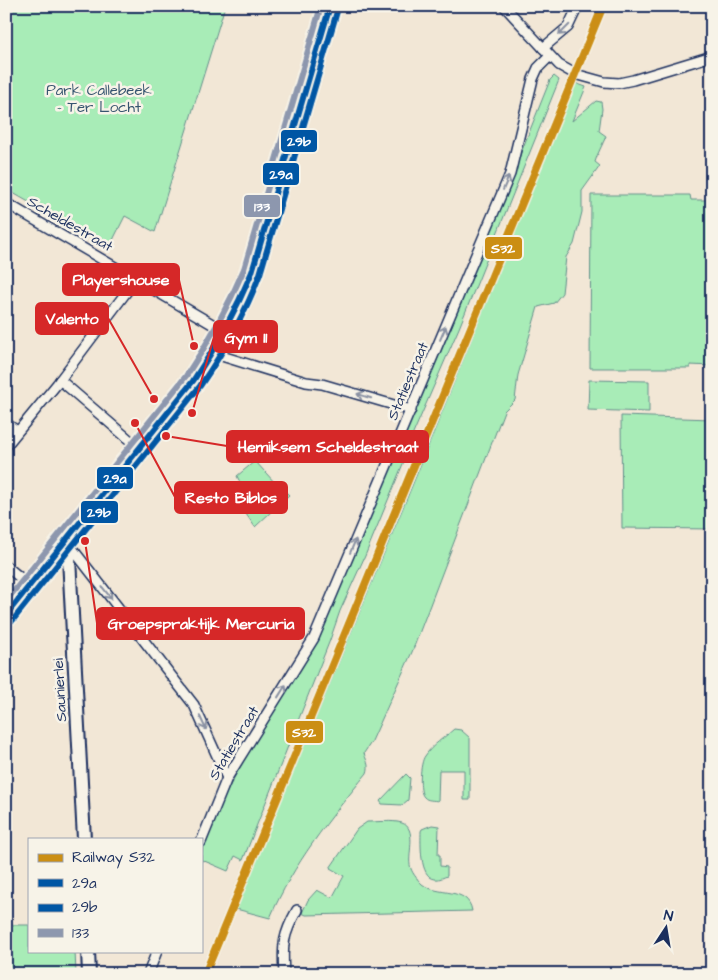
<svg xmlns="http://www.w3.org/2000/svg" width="718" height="980" font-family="'Architects Daughter',sans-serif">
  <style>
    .green { fill: #a8ecb7; stroke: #628e8a }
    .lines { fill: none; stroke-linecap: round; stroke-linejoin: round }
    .street-casing { stroke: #1b2f5e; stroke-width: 12 }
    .secondary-casing { stroke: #1b2f5e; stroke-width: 16 }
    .street { stroke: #f7f3e8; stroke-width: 9 }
    .secondary { stroke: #f7f3e8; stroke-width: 12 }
    .bus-1-casing { stroke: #f7f3e8; stroke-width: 10 }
    .bus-2-casing { stroke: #f7f3e8; stroke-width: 10 }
    .bus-3-casing { stroke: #f7f3e8; stroke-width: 10 }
    .bus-1 { stroke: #0056a4; stroke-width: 6 }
    .bus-2 { stroke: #0056a4; stroke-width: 6 }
    .bus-3 { stroke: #8d97ae; stroke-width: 6 }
    .rail-1-casing { stroke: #f7f3e8; stroke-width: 11 }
    .rail-1 { stroke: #cb8e13; stroke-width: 8 }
    .oneway { stroke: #8991a3 }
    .labels { text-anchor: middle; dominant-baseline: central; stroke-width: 5; stroke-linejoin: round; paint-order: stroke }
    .park-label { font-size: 15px; fill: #375570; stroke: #f7f3e8 }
    .street-label { font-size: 15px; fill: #1b2f5e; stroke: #f7f3e8 }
    .leader { fill: none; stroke: #d62828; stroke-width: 2 }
    .callout-dot { fill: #d62828; stroke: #f7f3e8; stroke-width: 2 }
    .callout { fill: #d62828; stroke: #d62828; stroke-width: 2 }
    .callout-label { font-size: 16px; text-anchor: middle; font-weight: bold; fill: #fff }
    .line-badge { stroke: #f7f3e8; stroke-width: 2 }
    .badge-label { font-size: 14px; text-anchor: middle; font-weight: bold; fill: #fff }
  </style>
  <rect width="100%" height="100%" fill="#f2e7d6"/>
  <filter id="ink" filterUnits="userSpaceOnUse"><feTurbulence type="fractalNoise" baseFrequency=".02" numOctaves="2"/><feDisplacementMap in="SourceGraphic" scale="10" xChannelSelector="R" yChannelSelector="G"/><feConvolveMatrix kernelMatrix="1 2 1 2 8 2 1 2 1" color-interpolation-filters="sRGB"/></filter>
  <g filter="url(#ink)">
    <g class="green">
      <path d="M6,6h219l-70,226 -30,-16 -16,32 -103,-59z"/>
      <path d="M554,76l5,4 -100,248 -46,106 -6,20 -42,102 -25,55 -10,29 -87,220 -8,-4 -7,15 -26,-11 -1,2c0,-19 9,-34 17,-51 30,-69 78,-129 111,-198l123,-288 98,-245z"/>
      <path d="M575,83l11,4 -14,34 24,-20 5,1 1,7 -3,22 7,5c-3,8 -9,18 -11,26l5,4 -18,25v21l-8,32 -8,13 -4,36 -8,10 -16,4 -20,68 -3,25 -11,11 -92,241 -40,89 -8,12c2,7 6,12 3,20 -37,45 -74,91 -97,145l-34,-9 176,-423z"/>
      <path d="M591,195h99l1,5h21v166l-22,-1v3h-100z"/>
      <path d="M589,380l60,1v31l-61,-2z"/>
      <path d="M621,416l91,3v110l-90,-1z"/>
      <path d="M255,461l21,23v5l6,-1 7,7 -34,32 -9,-13 13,-10c-6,-11 -18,-17 -22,-28z"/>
      <path d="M454,729l7,1 9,8v62h-6v-30h-25l-1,31c-4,-1 -11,0 -14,-4 -6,-5 -4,-35 1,-41 7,-11 19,-18 29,-27z"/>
      <path d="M406,774l4,4 -2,22 -6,5 -20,-1 -2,-3z"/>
      <path d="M367,822c11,0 25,-2 35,1 15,5 6,30 8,42 1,7 7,14 12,19 16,13 46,2 50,27l-166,4 -4,-2 6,-13 9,-10 15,8 12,-22 -14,-8 27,-39z"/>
      <path d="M432,825l7,1 -1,29h2v11l7,1v9c-3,1 -8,4 -12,3 -16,-2 -14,-36 -14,-48l1,-2z"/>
      <path d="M6,925h23v26h46l1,23h-70z"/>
    </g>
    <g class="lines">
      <g class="street-casing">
        <g id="street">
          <path d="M504,6l55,59 16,9 29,8 15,1 14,-3 79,-24"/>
          <path d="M543,48l25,-21 10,-21"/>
          <path d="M6,203l218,128"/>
          <path d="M212,353l94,29 16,2 89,26"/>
          <path d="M60,380l80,69"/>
          <path d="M6,423l11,8"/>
          <path d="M6,446l51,-62 80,-106"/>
          <path d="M68,543l126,162 33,73"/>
          <path d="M6,566l23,19"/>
          <path d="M201,842l26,-64 87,-140 196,-464 23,-95 5,-11 12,-12"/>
          <path d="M148,974l9,-23"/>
          <path d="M284,974c-2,-29 -1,-39 13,-64"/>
        </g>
      </g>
      <g class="secondary-casing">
        <g id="secondary">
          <path d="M66,540l3,18 15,281"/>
          <path d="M6,615l187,-234 19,-28 30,-57 10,-24 78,-266"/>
          <path d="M88,951l1,23"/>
        </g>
      </g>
      <use href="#street" class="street"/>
      <use href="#secondary" class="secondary"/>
      <g class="bus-1-casing">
        <path id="bus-1" d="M6,615l187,-234c23,-34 43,-71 59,-109l78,-266"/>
      </g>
      <g class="bus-2-casing">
        <path id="bus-2" d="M13,620l187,-234c24,-35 45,-72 60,-112l78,-266"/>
      </g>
      <g class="bus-3-casing">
        <path id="bus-3" d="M6,601l180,-225c23,-34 42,-69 58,-107l77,-263"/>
      </g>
      <use href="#bus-1" class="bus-1"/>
      <use href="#bus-2" class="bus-2"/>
      <use href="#bus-3" class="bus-3"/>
      <g class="rail-1-casing">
        <path id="rail-1" d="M205,974l398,-968"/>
      </g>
      <use href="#rail-1" class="rail-1"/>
    </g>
    <defs><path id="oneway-shaft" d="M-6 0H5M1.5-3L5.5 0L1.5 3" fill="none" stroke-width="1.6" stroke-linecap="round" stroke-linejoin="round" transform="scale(1.25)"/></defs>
    <g class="oneway">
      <use href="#oneway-shaft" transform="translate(564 30) rotate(135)"/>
      <use href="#oneway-shaft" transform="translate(506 183) rotate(-67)"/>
      <use href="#oneway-shaft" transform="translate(443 333) rotate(-67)"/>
      <use href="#oneway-shaft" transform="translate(364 396) rotate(-163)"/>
      <use href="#oneway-shaft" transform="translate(353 546) rotate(-67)"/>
      <use href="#oneway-shaft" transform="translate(107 593) rotate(52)"/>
      <use href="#oneway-shaft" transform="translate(282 691) rotate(-58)"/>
      <use href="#oneway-shaft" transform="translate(203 723) rotate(65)"/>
    </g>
  </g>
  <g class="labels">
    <g class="park-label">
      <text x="99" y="90">Park Callebeek<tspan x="99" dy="17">- Ter Locht</tspan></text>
    </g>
    <g class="street-label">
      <text transform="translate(70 224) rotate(30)">Scheldestraat</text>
      <text transform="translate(408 381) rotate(-67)">Statiestraat</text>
      <text transform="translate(60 690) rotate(-93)">Saunierlei</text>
      <text transform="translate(234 743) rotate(-59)">Statiestraat</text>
    </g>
  </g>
  <path class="leader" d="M194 346L179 280M154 399L108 318M192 413L214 337M166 436L227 446M135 423L175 497M85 541L97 623"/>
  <g class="callout-dot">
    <circle cx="194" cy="346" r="5"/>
    <circle cx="154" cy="399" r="5"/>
    <circle cx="192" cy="413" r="5"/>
    <circle cx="166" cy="436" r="5"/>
    <circle cx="135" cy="423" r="5"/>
    <circle cx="85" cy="541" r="5"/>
  </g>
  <g class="callout">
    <rect x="63" y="264" width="116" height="31" rx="5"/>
    <rect x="36" y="303" width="72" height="31" rx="5"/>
    <rect x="214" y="321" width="63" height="31" rx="5"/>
    <rect x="227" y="431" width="201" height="31" rx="5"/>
    <rect x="175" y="482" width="112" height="31" rx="5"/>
    <rect x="97" y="608" width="207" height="31" rx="5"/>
  </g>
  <g class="callout-label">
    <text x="121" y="285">Playershouse</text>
    <text x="72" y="324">Valento</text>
    <text x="246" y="343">Gym 11</text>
    <text x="328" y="452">Hemiksem Scheldestraat</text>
    <text x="231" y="503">Resto Biblos</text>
    <text x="201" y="629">Groepspraktijk Mercuria</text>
  </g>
  <g class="line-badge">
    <rect x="280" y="129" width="38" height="24" rx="5" fill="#0056a4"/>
    <rect x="262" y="162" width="38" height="24" rx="5" fill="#0056a4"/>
    <rect x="243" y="194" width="38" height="24" rx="5" fill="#8d97ae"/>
    <rect x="484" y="236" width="39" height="24" rx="5" fill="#cb8e13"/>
    <rect x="96" y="466" width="38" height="24" rx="5" fill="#0056a4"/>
    <rect x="80" y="500" width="39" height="24" rx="5" fill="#0056a4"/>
    <rect x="285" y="720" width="39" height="24" rx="5" fill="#cb8e13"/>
  </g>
  <g class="badge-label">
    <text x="299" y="146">29b</text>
    <text x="281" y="179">29a</text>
    <text x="262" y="211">133</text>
    <text x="503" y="253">S32</text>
    <text x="115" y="483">29a</text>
    <text x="99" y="517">29b</text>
    <text x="304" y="737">S32</text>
  </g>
  <rect width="718" height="980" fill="none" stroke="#f7f3e8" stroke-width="25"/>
  <rect x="12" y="12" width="693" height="955" fill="none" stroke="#1b2f5e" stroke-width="2" filter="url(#ink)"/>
  <rect x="28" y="838" width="175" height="115" fill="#f7f3e8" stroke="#9fa5b1"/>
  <rect x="38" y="854" width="25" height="8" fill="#cb8e13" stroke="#9fa5b1"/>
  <text x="72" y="862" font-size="15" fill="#1b2f5e">Railway S32</text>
  <rect x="38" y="879" width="25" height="8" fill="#0056a4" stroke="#9fa5b1"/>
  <text x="72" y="888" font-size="15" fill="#1b2f5e">29a</text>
  <rect x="38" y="904" width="25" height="8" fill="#0056a4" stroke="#9fa5b1"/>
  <text x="72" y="912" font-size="15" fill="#1b2f5e">29b</text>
  <rect x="38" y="929" width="25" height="8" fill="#8d97ae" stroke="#9fa5b1"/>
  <text x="72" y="938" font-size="15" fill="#1b2f5e">133</text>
  <g transform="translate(666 928) rotate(12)" stroke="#f7f3e8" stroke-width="4" paint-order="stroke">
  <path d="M0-4L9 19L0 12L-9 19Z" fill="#1b2f5e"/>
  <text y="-8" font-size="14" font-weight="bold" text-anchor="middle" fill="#1b2f5e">N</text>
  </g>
</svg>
